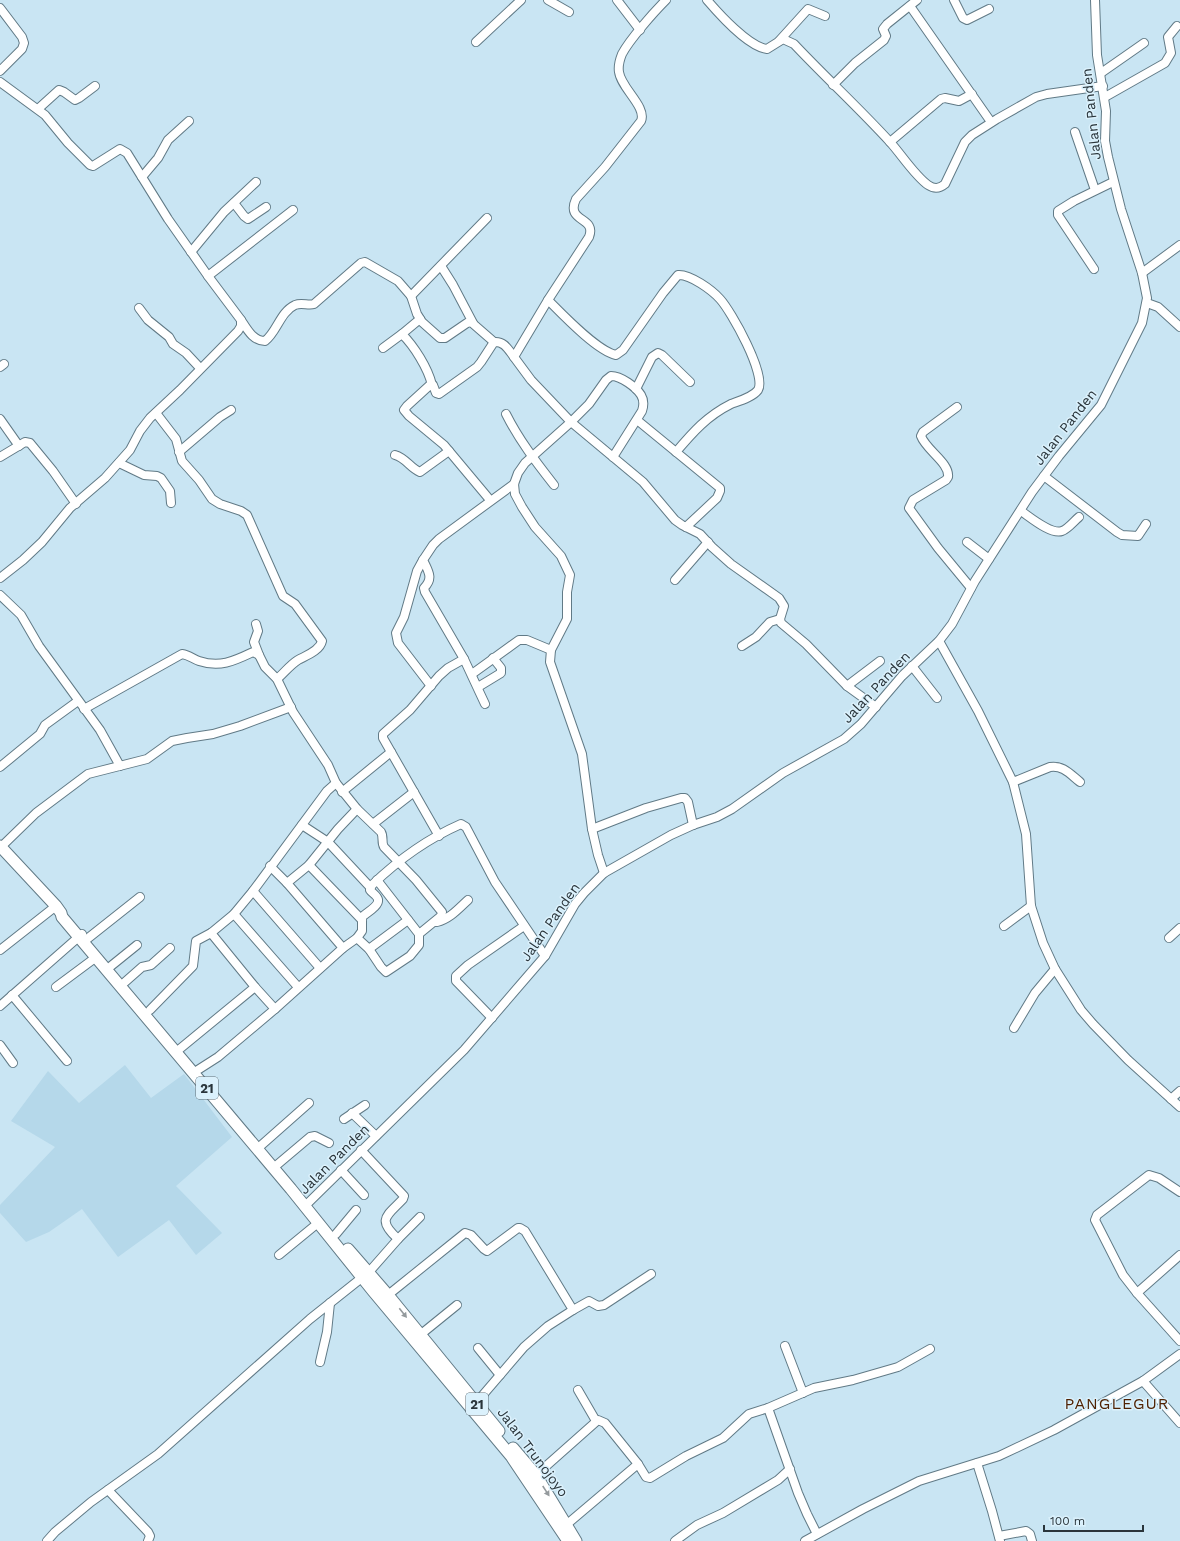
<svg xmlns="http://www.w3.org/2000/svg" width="1180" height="1541" font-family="'Work Sans',sans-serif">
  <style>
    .built { fill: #b5d8ea }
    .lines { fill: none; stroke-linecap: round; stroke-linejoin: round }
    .minor-casing { stroke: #617a86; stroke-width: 10 }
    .highway-casing { stroke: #617a86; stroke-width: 13 }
    .minor { stroke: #fff; stroke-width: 8 }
    .highway { stroke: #fff; stroke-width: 11 }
    .oneway { fill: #949a9d }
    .labels { text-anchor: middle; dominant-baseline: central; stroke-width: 3; stroke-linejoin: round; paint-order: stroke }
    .shield { fill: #dbf1fc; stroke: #5f6d75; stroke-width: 1 }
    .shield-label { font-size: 13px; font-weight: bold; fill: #2a353b }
    .street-label { font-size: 14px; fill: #2a353b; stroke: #dbf1fc }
    .quarter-label { font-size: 16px; letter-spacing: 1px; fill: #502203; stroke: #dbf1fc }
  </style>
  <rect width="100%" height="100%" fill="#c9e5f3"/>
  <path class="built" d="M125,1065l26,33 33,-24 48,63 -56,49 46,47 -26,22 -27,-35 -51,37 -36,-48 -33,23 -23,10 -26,-29v-8l55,-58 -44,-26 37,-50 31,32z"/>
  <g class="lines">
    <g class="minor-casing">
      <g id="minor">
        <path d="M548,0l21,12"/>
        <path d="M617,0l23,30"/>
        <path d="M666,0c-12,12 -36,39 -44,54 -2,5 -4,12 -3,18 2,16 28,35 22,49l-36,46 -29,32c-11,24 21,17 13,38l-41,63 -34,57 17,23 40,42 72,60 32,38 7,5 18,9 12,13 19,17 48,34 5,8 -4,13 1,4 25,21 41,42 29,21"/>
        <path d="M707,0c12,14 42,47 60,49l16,-10 11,5c31,33 65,64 96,98 11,12 25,34 38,43 6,4 11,4 17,-1l20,-42 7,-7 25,-16 39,-22 11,-3 56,-8"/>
        <path d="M954,0l9,18 4,2 22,-11"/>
        <path d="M910,6l81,116"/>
        <path d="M0,8l22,29 2,6 -2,6 -22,22"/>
        <path d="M779,41l29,-32 17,7"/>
        <path d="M476,42l45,-42"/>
        <path d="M1101,73l43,-30"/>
        <path d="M0,82l45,33 23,28 22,22 3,1 27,-17 7,4 41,66 40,57 33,44v6l-3,5 -58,59 -30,28 -10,13 -10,19 -25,28 -35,30 -28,34 -19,18 -23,18"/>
        <path d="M833,85l22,-22 29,-23 2,-4 -3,-7 4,-5 30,-24"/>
        <path d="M1105,97l60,-34 6,-10 -3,-16 9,-11"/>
        <path d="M38,109l21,-19 5,2 11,8 4,-2 16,-12"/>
        <path d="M1075,132l20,58"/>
        <path d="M890,142l51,-43 4,-1 14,3 13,-7"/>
        <path d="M142,177l16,-19 10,-18 21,-19"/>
        <path d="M234,203l10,13 4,3 18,-12"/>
        <path d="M191,252l33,-40 32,-30"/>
        <path d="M441,266l12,19 20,38"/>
        <path d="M1094,269l-36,-54v-4l16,-10 39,-19"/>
        <path d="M1142,273l38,-28"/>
        <path d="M208,276l85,-66"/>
        <path d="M411,296l76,-78"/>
        <path d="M548,300c14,14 49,51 68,55l7,-5 40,-57 15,-18c12,-1 34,15 42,24 11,12 47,76 38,91 -5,7 -19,11 -27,14 -24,12 -38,28 -55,48"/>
        <path d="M1147,303l11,4 22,20"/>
        <path d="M139,308l9,12 21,17 4,7 13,9 14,15"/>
        <path d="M241,320c6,9 12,21 24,21 12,-9 15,-29 30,-36 7,-3 13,1 19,-1l47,-41 4,-1 33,19 13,15 6,18 5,8 18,16h5l22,-15 4,-1 23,20"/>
        <path d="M402,334l18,-15"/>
        <path d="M383,348l19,-14c12,12 26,34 30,51"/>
        <path d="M0,367l4,-3"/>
        <path d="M636,389l16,-32 6,-4 4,2 28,27"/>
        <path d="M957,407l-34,25 -2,4c5,14 29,27 27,41l-2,3 -33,20 -4,8 29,40 33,40"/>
        <path d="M156,413l20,26 6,22 17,19 13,19 8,5 21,7 6,4 36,81 12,8 27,37c-2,10 -17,15 -24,19 -8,5 -14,13 -21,19"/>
        <path d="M506,414c13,26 30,48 48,71"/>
        <path d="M0,419l19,27"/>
        <path d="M637,420l83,68v3l-3,7 -31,29"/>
        <path d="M179,452l41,-35 11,-7"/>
        <path d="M395,455c11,3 15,13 25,17l29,-21"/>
        <path d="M0,457l25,-15 5,1 23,28 23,33"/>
        <path d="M119,463l25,12 13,1 4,2 9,13 1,12"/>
        <path d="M1044,476l73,56 5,3 16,1 8,-12"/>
        <path d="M490,500l-46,-55 -35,-29 -5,-6 3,-4 23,-21h3l3,8 3,1 38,-27 4,-5 13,-20c10,-1 14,7 20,15"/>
        <path d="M1021,511c9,6 30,24 41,20 6,-2 12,-10 17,-14"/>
        <path d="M967,542l22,17"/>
        <path d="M423,560l-6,11 -13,46 -8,16 2,10 33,43"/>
        <path d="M675,580l33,-38"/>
        <path d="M0,595l21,20 18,31 61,84 20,36"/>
        <path d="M256,624l2,7 -4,11 5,13"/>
        <path d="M939,641l39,70 35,71 13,52 5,72 12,37 12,26 26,41 12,14 35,36 52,47"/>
        <path d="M742,646l14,-9 14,-15 10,-3"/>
        <path d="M912,666l25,32"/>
        <path d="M472,674l47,-34h8l24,10"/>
        <path d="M847,686l33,-25"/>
        <path d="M478,687l23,-14v-5l-8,-10"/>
        <path d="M485,704l-21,-45 -39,-67 -1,-4c10,-10 4,-17 -1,-28l10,-15 6,-6 75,-55"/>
        <path d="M84,709l98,-55c7,1 11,5 17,7 21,7 35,0 54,-9l6,3 6,12 12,12 16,33 35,53 8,18 21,26 24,23c3,5 0,10 3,15l32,33 26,32 -1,4 -22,18"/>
        <path d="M0,767l40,-33 5,-9 33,-24"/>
        <path d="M1013,782l37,-15c13,-2 20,7 30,15"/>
        <path d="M342,792l49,-40"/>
        <path d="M373,824l41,-32"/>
        <path d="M302,825l26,17 42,45"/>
        <path d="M592,829l54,-21 35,-10h4l3,4 5,23"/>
        <path d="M439,836l-56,-98v-4l27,-24 29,-34 9,-8 16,-9"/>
        <path d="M1,847l35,-34 52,-39 59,-15 25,-18 15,-3 26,-4 27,-8 51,-19"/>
        <path d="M309,865l53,55"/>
        <path d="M270,866l17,17 56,65"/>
        <path d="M604,873l-6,-18 -6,-26 -10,-75 -32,-92 1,-12 16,-31v-27l3,-17 -9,-19 -26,-29 -13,-20 -7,-13 -1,-10 4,-11 7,-10 46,-41 18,-18 17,-24 5,-4c10,0 25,11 30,19 3,5 3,10 1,16l-29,46"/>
        <path d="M287,883l22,-18 29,-36 19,-20"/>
        <path d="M253,891l67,77"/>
        <path d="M234,914l64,73"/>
        <path d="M437,922c13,-3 22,-14 31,-22"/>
        <path d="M1004,926l27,-20"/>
        <path d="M211,933l44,54 20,22"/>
        <path d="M357,938l12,11 12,18 5,5 24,-16 9,-11v-11l-42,-54"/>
        <path d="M1169,938l11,-10"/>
        <path d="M87,939l53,-42"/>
        <path d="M369,949l39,-29"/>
        <path d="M0,950l56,-44"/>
        <path d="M111,966l26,-21"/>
        <path d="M125,982l17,-15 9,-2 19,-17"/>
        <path d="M56,987l39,-29"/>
        <path d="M12,995l55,66"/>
        <path d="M0,1006l82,-72"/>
        <path d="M150,1010l43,-44 3,-25 15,-8 23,-19 19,-23 74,-100 9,-8"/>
        <path d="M492,1018l-33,-34 -3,-3v-5l12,-11 56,-39"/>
        <path d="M1014,1028l21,-35 20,-24"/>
        <path d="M0,1045l13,18"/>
        <path d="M176,1052l79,-65"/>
        <path d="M193,1073l25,-16 57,-48 68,-61 14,-10 5,-7v-14c4,-4 17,-11 16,-17 0,-4 -6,-7 -8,-10l2,-5c25,-24 57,-47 89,-61l5,3 29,55 50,74"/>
        <path d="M1171,1099l9,-8"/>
        <path d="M352,1113l24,23"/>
        <path d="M344,1119l21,-14"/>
        <path d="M257,1149l52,-46"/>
        <path d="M278,1164l32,-27 5,-1 14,7"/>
        <path d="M341,1170l23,25"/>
        <path d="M1180,1192l-21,-14 -10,-3 -52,40 -2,5 28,55 14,18 43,48"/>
        <path d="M305,1206l159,-156 81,-94 30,-52 9,-11 20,-20 67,-38 22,-10 24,-8 15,-8 51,-36 61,-34 17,-15 41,-48 37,-35 13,-17 23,-43 57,-89 27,-36 42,-51 41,-82 5,-25 -5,-25 -21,-64 -13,-52 -3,-16 1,-30 -9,-56 -2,-55"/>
        <path d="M336,1234l20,-24"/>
        <path d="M398,1239l22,-22"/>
        <path d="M279,1255l39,-32"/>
        <path d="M1137,1293l43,-38"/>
        <path d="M388,1295l77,-62 6,2 13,14 3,2 31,-23h2l5,3 48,79 -25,16 -24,21 -48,56"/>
        <path d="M573,1310l16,-9 9,5 6,-1 47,-31"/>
        <path d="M420,1335l37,-30"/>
        <path d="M785,1346l18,47"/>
        <path d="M478,1348l22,27"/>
        <path d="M320,1362l7,-30 3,-29"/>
        <path d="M1143,1381l37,42"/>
        <path d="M578,1390l18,31"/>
        <path d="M768,1408l30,85 9,21 10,20"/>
        <path d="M977,1463l15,48 8,30"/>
        <path d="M536,1475l62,-55 7,3 33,41"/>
        <path d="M108,1490l40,42 2,4 -2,5"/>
        <path d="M566,1525l72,-61 8,13 4,1 36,-22 37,-18 26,-24 19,-6 46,-20 39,-8 45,-13 32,-18"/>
        <path d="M999,1536l27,-5 4,3 2,7"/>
        <path d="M47,1541l8,-9 36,-30 67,-48 152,-135 59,-47 29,-33c-22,-20 -11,-23 5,-40l1,-3 -43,-46"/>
        <path d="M675,1541l22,-16 26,-12 55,-33 12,-11"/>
        <path d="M805,1541l58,-32 56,-28 80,-25 55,-26 89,-49 37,-27"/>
      </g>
    </g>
    <g class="highway-casing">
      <g id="highway">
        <path d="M0,846l56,60 5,7 1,4 229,272 82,102 138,165 57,85"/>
        <path d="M348,1249l40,46 111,136"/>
        <path d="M513,1448l23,27 40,66"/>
      </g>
    </g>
    <use href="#minor" class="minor"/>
    <use href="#highway" class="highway"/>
  </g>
  <defs><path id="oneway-solid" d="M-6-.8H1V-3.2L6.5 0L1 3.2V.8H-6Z"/></defs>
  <g class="oneway">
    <use href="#oneway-solid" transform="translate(403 1313) rotate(52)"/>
    <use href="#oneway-solid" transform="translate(546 1491) rotate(57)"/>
  </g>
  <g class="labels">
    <g class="shield">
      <rect x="196" y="1077" width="22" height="22" rx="3"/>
      <rect x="466" y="1393" width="22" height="22" rx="3"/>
    </g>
    <g class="shield-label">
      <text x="207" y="1088">21</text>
      <text x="477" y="1404">21</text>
    </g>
    <g class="street-label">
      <text transform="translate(1091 114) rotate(-96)">Jalan Panden</text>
      <text transform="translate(1065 427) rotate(-52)">Jalan Panden</text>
      <text transform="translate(876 687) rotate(-47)">Jalan Panden</text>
      <text transform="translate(550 922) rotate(-55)">Jalan Panden</text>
      <text transform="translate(334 1159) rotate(-45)">Jalan Panden</text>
      <text transform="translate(533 1452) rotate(53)">Jalan Trunojoyo</text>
    </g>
    <g class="quarter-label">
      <text x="1117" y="1403">PANGLEGUR</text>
    </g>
  </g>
  <path d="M1044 1525v6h99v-6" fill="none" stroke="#2a353b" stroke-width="2"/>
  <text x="1050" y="1525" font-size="12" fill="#2a353b" stroke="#dbf1fc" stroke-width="3" paint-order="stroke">100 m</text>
</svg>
